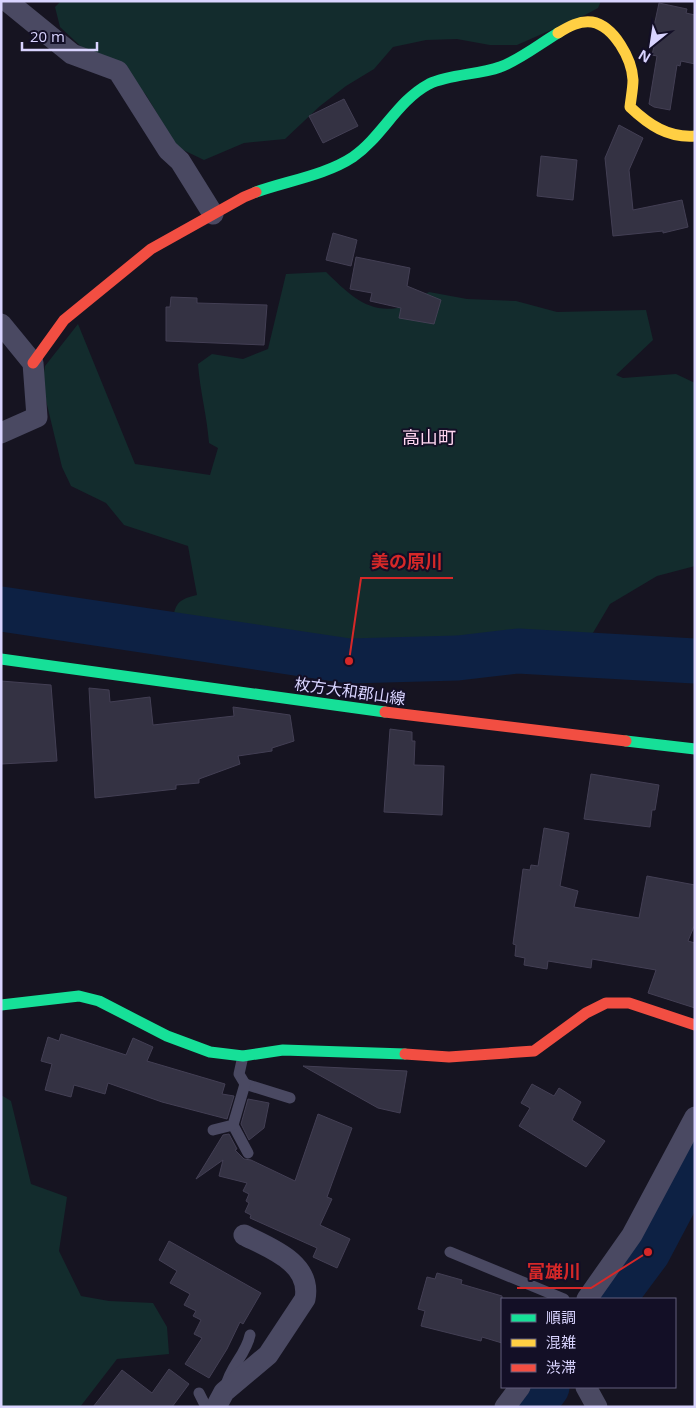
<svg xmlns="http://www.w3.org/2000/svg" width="696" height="1408" font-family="'Open Sans','Noto Sans JP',sans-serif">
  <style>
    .green { fill: #132c2d }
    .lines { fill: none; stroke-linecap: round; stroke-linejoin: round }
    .river { stroke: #0d2144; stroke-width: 45 }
    .building { fill: #343243; stroke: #433f54 }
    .lane { stroke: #4a4962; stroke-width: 11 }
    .street { stroke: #4a4962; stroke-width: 21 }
    .fast { stroke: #16e098; stroke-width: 11 }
    .slow { stroke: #ffcf43; stroke-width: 11 }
    .jam { stroke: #f24e42; stroke-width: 11 }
    .labels { text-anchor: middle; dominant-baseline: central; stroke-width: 4; stroke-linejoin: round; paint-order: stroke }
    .street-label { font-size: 16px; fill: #d9d4ff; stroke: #130f26 }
    .neighbourhood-label { font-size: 18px; fill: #ffd6f0; stroke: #130f26 }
    .leader { fill: none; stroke: #d62828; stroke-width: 2 }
    .callout-dot { fill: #d62828; stroke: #130f26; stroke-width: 2 }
    .callout-label { font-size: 18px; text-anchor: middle; font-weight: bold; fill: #d62828; stroke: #130f26; stroke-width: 4; stroke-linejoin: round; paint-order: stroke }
  </style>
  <rect width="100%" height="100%" fill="#161421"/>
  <g class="green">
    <path d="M61,1h540l-3,7 -13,7 -68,30h-27l-33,-6 -31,1 -33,7 -19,22 -28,17 -26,20 -35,33 -41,4 -40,17 -27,-13 -31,-52 -28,-31 -29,-10 -29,-27 -5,-20z"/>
    <path d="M326,272c23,22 44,45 79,34 8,-2 16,-10 24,-14l38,7 49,2 41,11 89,-2 7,30 -37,35 7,3 53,-4 19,9v183l-38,10 -47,28 -23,39h-54l-139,11 -72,-2 -151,-26c5,-20 3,-26 26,-31l-9,-49 -64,-21 -18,-22 -35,-17 -9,-19 -20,-83 3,-18 33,-42 57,140 75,11 8,-27 -9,-5c-2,-27 -9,-52 -11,-79l14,-10 31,5 25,-10 18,-75z"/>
    <path d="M1,1095l10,6 20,83 36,13 -8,54 22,45 28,5 44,2 14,24 2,27 -52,5 -37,48h-79z"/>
  </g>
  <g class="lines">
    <g class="river">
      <path d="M1,609l348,52 109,-3 60,-7 177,10"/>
      <path d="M613,1299l35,-47 47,-89"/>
      <path d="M532,1407l15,-20"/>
    </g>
  </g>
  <g class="building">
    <path d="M659,3l28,6 -1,4 9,2v49l-14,-3 -1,5 -3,-1 -7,45 -16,-3 -5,-3 8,-48 -5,-1 2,-9 -4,-1z"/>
    <path d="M344,99l14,27 -35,17 -14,-27z"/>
    <path d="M619,125l24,13 -14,32 4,40 49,-10 6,27 -25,6v-2l-50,5 -8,-78z"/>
    <path d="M541,156l36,4 -4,40 -36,-4z"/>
    <path d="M333,233l24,7 -6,26 -25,-6z"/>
    <path d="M356,257l54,11 -3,18 34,14 -7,24 -35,-6 2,-10 -31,-7 2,-8 -22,-4z"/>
    <path d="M171,297l26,1v5l70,2 -3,40 -98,-4v-34h4z"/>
    <path d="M1,681l50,4 6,76 -56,3z"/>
    <path d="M89,688l20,2 1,12 40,-5 3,28 81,-9 -1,-9 57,8 4,26 -22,7v3l-34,5 2,8 -41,15v4l-23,2v4l-81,9z"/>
    <path d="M390,729l22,3v9h3l-1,24 30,1 -2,49 -58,-3z"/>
    <path d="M591,774l68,11 -4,25h-3l-2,17 -66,-8z"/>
    <path d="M544,828l25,5 -9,53 18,5 -4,16 65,11 8,-42 48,9v39l-7,17 7,2v65l-47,-15 8,-23 -64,-11 -1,9 -43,-7 -1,8 -23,-4 1,-7 -10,-2 1,-11 -3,-1 10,-75 7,1 1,-5 7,1z"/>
    <path d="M61,1034l65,21 7,-17 20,9 -6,14 78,23 -3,10 12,2 -7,23 -65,-17 -54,-19 -3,11 -31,-9 -3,12 -26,-7 7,-26 -11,-3 7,-24 11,4z"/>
    <path d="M303,1066l104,5 -7,42 -22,-5z"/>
    <path d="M532,1084l22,12 5,-8 22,14 -9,18 33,21 -19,26 -67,-41 11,-18 -9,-5z"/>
    <path d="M248,1099l21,4 -5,25 -15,12 -8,-16z"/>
    <path d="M318,1114l34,14 -25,69 5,2 -12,26 30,14 -13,29 -24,-11 4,-9 -67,-30 1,-3 -6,-3 4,-9 -3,-2 3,-7 -6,-3 4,-8 -28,-7 4,-16 -27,19 27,-44 6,-1 8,15 -2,1 9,9 7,1 44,21z"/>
    <path d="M169,1241l92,52 -18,31 -3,-2 -13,27 -18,29 -24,-14 17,-26 -8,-4 7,-14 -8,-4 3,-5 -12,-6 6,-11 -20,-11 7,-12 -18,-11z"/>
    <path d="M437,1273l25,7 -1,4 41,12v47l-20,-6 -1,4 -60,-15 4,-15 -7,-2 9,-32 8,2z"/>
    <path d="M169,1369l20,15 -17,23h-79l29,-37 30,23z"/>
  </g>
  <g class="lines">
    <g class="lane">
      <path d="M245,1084l45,14"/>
      <path d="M233,1125l15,28"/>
      <path d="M213,1130l20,-5 12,-41 -6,-10 4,-18"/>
      <path d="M450,1252l114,47"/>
      <path d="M226,1386c4,-20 20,-31 24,-51"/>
      <path d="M199,1393l7,14"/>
    </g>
    <g class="street">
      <path d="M7,1l65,53 46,17 50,79 12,11 33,53"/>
      <path d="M1,324l32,39 4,54 -36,16"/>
      <path d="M587,1299l45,-64 63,-118"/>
      <path d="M586,1387l11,20"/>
      <path d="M216,1407l8,-15 44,-37 37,-56c7,-36 -35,-51 -61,-64"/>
      <path d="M505,1407l15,-20"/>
    </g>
    <g class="fast">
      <path d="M256,192c31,-11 70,-17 97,-35 29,-20 44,-56 76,-73 21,-10 49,-9 71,-17 18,-6 41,-24 58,-34"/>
      <path d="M1,659l384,53"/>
      <path d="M626,741l69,8"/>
      <path d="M1,1005l78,-9 20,5 68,35 43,16 33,4 40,-6 122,4"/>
    </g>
    <path class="slow" d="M558,33c10,-6 22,-13 34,-11 22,4 40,37 41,58 0,8 -2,18 -3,27 19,18 38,31 65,29"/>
    <g class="jam">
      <path d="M33,363l31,-43 87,-71 93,-52 12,-5"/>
      <path d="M385,712l241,29"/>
      <path d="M405,1054l44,3 85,-6 52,-38 20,-10h23l66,22"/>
    </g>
  </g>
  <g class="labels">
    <g class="street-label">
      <text transform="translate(350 691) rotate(8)">枚方大和郡山線</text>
    </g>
    <g class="neighbourhood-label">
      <text x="429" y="437">高山町</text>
    </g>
  </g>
  <path class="leader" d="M349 661L361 578H453M648 1252L591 1288H517"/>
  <g class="callout-dot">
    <circle cx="349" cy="661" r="5"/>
    <circle cx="648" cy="1252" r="5"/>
  </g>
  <g class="callout-label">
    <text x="407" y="568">美の原川</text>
    <text x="554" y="1278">富雄川</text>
  </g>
  <rect width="696" height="1408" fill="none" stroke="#d9d4ff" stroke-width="5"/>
  <rect x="501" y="1298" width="175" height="90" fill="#130f26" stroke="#625e7d"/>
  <rect x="511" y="1314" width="25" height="8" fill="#16e098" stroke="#625e7d"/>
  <text x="546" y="1323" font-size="15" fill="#d9d4ff">順調</text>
  <rect x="511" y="1339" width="25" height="8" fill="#ffcf43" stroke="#625e7d"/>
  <text x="546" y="1348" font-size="15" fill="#d9d4ff">混雑</text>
  <rect x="511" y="1364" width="25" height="8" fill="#f24e42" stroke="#625e7d"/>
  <text x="546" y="1373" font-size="15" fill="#d9d4ff">渋滞</text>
  <g transform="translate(651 45) rotate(210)" stroke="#130f26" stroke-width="4" paint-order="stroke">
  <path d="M0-4L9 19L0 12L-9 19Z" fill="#d9d4ff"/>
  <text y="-8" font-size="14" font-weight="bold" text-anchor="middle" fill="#d9d4ff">N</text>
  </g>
  <path d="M22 42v8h75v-8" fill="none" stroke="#d9d4ff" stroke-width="2.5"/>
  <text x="30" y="42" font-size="15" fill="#d9d4ff" stroke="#130f26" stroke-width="4" paint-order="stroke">20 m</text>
</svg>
